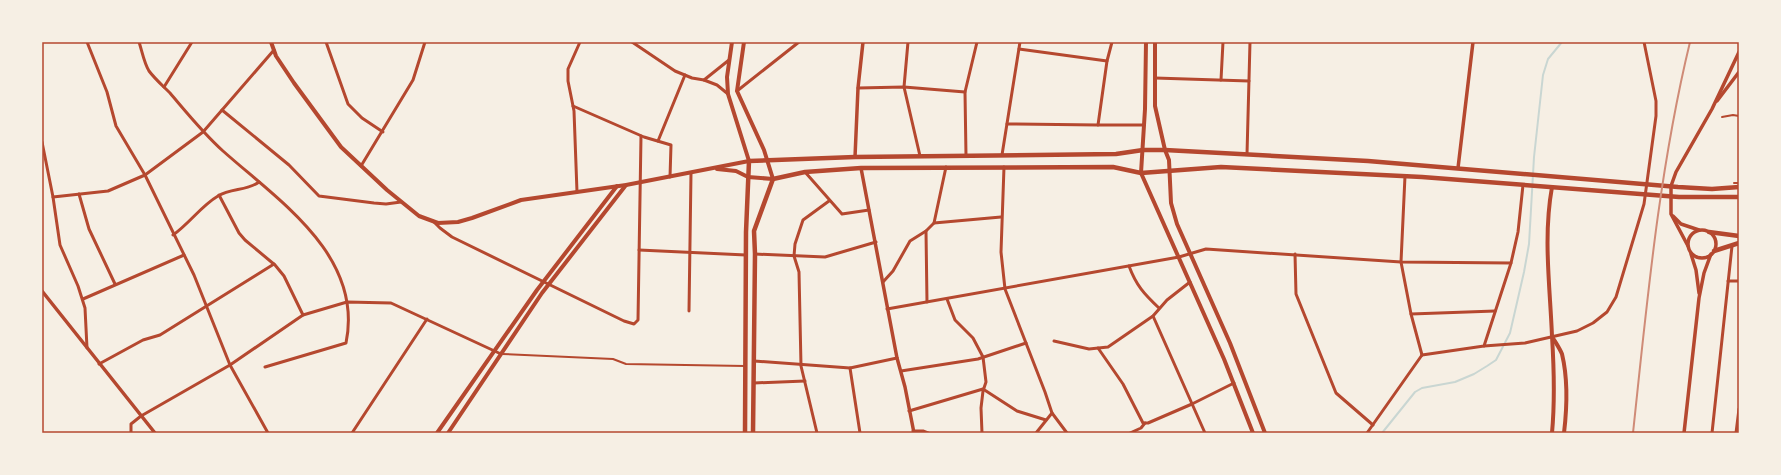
<svg xmlns="http://www.w3.org/2000/svg" width="1781" height="475" font-family="'Public Sans',sans-serif">
  <style>
    .lines { fill: none; stroke-linecap: round; stroke-linejoin: round }
    .stream { stroke: #c9d6d2; stroke-width: 2 }
    .pedestrian { stroke: #b5482f; stroke-width: 2 }
    .minor { stroke: #b5482f; stroke-width: 3 }
    .tertiary { stroke: #b5482f; stroke-width: 3.5 }
    .secondary { stroke: #b5482f; stroke-width: 4 }
    .primary { stroke: #b5482f; stroke-width: 4.5 }
    .rail { stroke: #cf8b77; stroke-width: 2 }
    .neatline { fill: none; stroke: #b5482f; stroke-width: 1.5 }
  </style>
  <rect width="100%" height="100%" fill="#f6efe4"/>
  <g class="lines">
    <path class="stream" d="M1382,433l33,-41 7,-4 33,-6 19,-8 13,-8 9,-6 14,-27 14,-61 5,-28 5,-87 9,-82 5,-16 14,-17"/>
    <g class="pedestrian">
      <path d="M1722,117l11,-2 6,1"/>
      <path d="M1734,183h5"/>
      <path d="M502,354l111,5 13,5 119,2"/>
    </g>
    <g class="minor">
      <path d="M87,42l20,50 9,34 29,49 49,100 36,90 38,68"/>
      <path d="M139,42c3,9 5,21 10,29 6,8 14,15 21,22 17,20 33,40 53,58 56,50 141,105 123,192l-81,24"/>
      <path d="M326,42l22,62 14,14 21,14"/>
      <path d="M632,42l43,29 17,7 12,2 13,5 11,9"/>
      <path d="M908,42l-4,45 16,69"/>
      <path d="M1019,49l88,12 5,-19"/>
      <path d="M1107,61l-9,64h46"/>
      <path d="M1155,78l94,3"/>
      <path d="M704,80l25,-20"/>
      <path d="M1221,80l2,-38"/>
      <path d="M164,87l28,-45"/>
      <path d="M858,88l46,-1 61,5 12,-50"/>
      <path d="M737,91l62,-49"/>
      <path d="M965,92l1,64"/>
      <path d="M573,106l71,31 27,8 -1,32"/>
      <path d="M222,110l67,55 30,31 55,7 12,1 15,-2"/>
      <path d="M1007,124l91,1"/>
      <path d="M658,141l27,-66"/>
      <path d="M42,142l11,55 7,48 18,41 7,22 2,40"/>
      <path d="M1247,154l3,-112"/>
      <path d="M1002,155l18,-113"/>
      <path d="M361,166l52,-86 12,-38"/>
      <path d="M1004,167l-3,85 4,37 40,103 7,21 15,20"/>
      <path d="M805,172l37,42 27,-4"/>
      <path d="M1405,176l-4,86 10,52 11,41"/>
      <path d="M577,192l-3,-81 -6,-30v-12l12,-27"/>
      <path d="M79,194l10,35 26,55"/>
      <path d="M219,195l20,38 6,7 30,25 9,11 19,39"/>
      <path d="M53,197l55,-6 37,-16 58,-43 71,-82"/>
      <path d="M433,221l7,7 12,9 172,84 10,3 4,-4 3,-184"/>
      <path d="M934,223l67,-6"/>
      <path d="M926,231l1,71"/>
      <path d="M173,235c17,-12 28,-29 45,-39 13,-8 29,-5 41,-14"/>
      <path d="M639,250l107,5"/>
      <path d="M755,254l70,3 51,-15"/>
      <path d="M1295,254l1,40 40,99 37,32"/>
      <path d="M1129,266c7,19 15,28 30,42"/>
      <path d="M1728,281h11"/>
      <path d="M883,282l10,-11 17,-30 16,-10 8,-8 12,-56"/>
      <path d="M83,299l101,-44"/>
      <path d="M947,299l8,21 18,18 10,19 3,25 -3,9 -2,17 1,25"/>
      <path d="M887,309l292,-52 27,-8 195,13 110,1"/>
      <path d="M689,311l2,-138"/>
      <path d="M1411,314l84,-3"/>
      <path d="M1153,316l52,117"/>
      <path d="M1054,341l35,8 19,-2 45,-31 14,-16 23,-18"/>
      <path d="M1484,346l41,-3 52,-12 16,-8 14,-11 9,-15 28,-93 12,-88v-15l-12,-59"/>
      <path d="M1098,348l25,36 20,39h5l44,-19 42,-21"/>
      <path d="M1422,355l62,-9 27,-83 7,-31 5,-47"/>
      <path d="M754,361l96,7 47,-10"/>
      <path d="M99,364l44,-24 17,-5 114,-71"/>
      <path d="M850,368l10,65"/>
      <path d="M901,371l77,-12 48,-16"/>
      <path d="M754,383l51,-2"/>
      <path d="M909,411l74,-22 34,22 29,9"/>
      <path d="M913,431h10l5,2"/>
      <path d="M131,433v-9l10,-8 89,-51 73,-50 44,-13 44,1 110,51"/>
      <path d="M352,433l75,-114"/>
      <path d="M817,433l-16,-67 -2,-94 -5,-16 1,-12 8,-24 26,-19"/>
      <path d="M1036,433l16,-20"/>
      <path d="M1130,433l11,-5 4,-5"/>
      <path d="M1367,433l55,-78"/>
      <path d="M1712,433l20,-187"/>
      <path d="M1736,433l3,-24"/>
    </g>
    <g class="tertiary">
      <path d="M1717,101l22,-29"/>
      <path d="M855,157l3,-69 5,-46"/>
      <path d="M861,168l36,190 8,29 9,46"/>
      <path d="M1458,168l15,-126"/>
      <path d="M1673,216l8,8 18,6"/>
      <circle cx="1702" cy="244" r="14"/>
      <path d="M1688,246l-17,-32v-28l5,-14 36,-63 27,-57"/>
      <path d="M1691,254l5,16 3,23"/>
      <path d="M42,291l113,142"/>
      <path d="M1684,433l15,-135 5,-25 7,-19"/>
    </g>
    <g class="secondary">
      <path d="M271,42l5,14 18,27 47,64 46,43 32,26 19,7 20,-1 14,-4 49,-18 105,-15 123,-24 -21,-67 -1,-17 5,-35"/>
      <path d="M1146,42l-1,67 -4,64 83,186 29,74"/>
      <path d="M1155,42v64l10,44 4,10 2,43 6,21 53,119 35,90"/>
      <path d="M717,169l19,2 12,6 25,2 -9,-29 -27,-59 7,-49"/>
      <path d="M1552,187c-9,50 -2,99 0,149 2,32 3,65 0,97"/>
      <path d="M1553,338c3,5 7,11 9,16 6,25 5,54 2,79"/>
      <path d="M437,433l100,-143 80,-104"/>
      <path d="M448,433l94,-140 84,-108"/>
    </g>
    <g class="primary">
      <path d="M1709,232l30,4"/>
      <path d="M1714,251l25,-8"/>
      <path d="M745,433l1,-201 3,-71 106,-4 261,-3 27,-4h22l203,11 310,26 34,2 27,-2"/>
      <path d="M753,433l2,-179 -1,-23 19,-52 32,-7 56,-4 252,-1 28,6 80,-6 201,10 257,20h60"/>
    </g>
    <path class="rail" d="M1633,433c14,-131 26,-263 57,-391"/>
  </g>
  <rect width="1781" height="475" fill="none" stroke="#f6efe4" stroke-width="86"/>
  <rect x="43" y="43" width="1695" height="389" class="neatline"/>
</svg>
